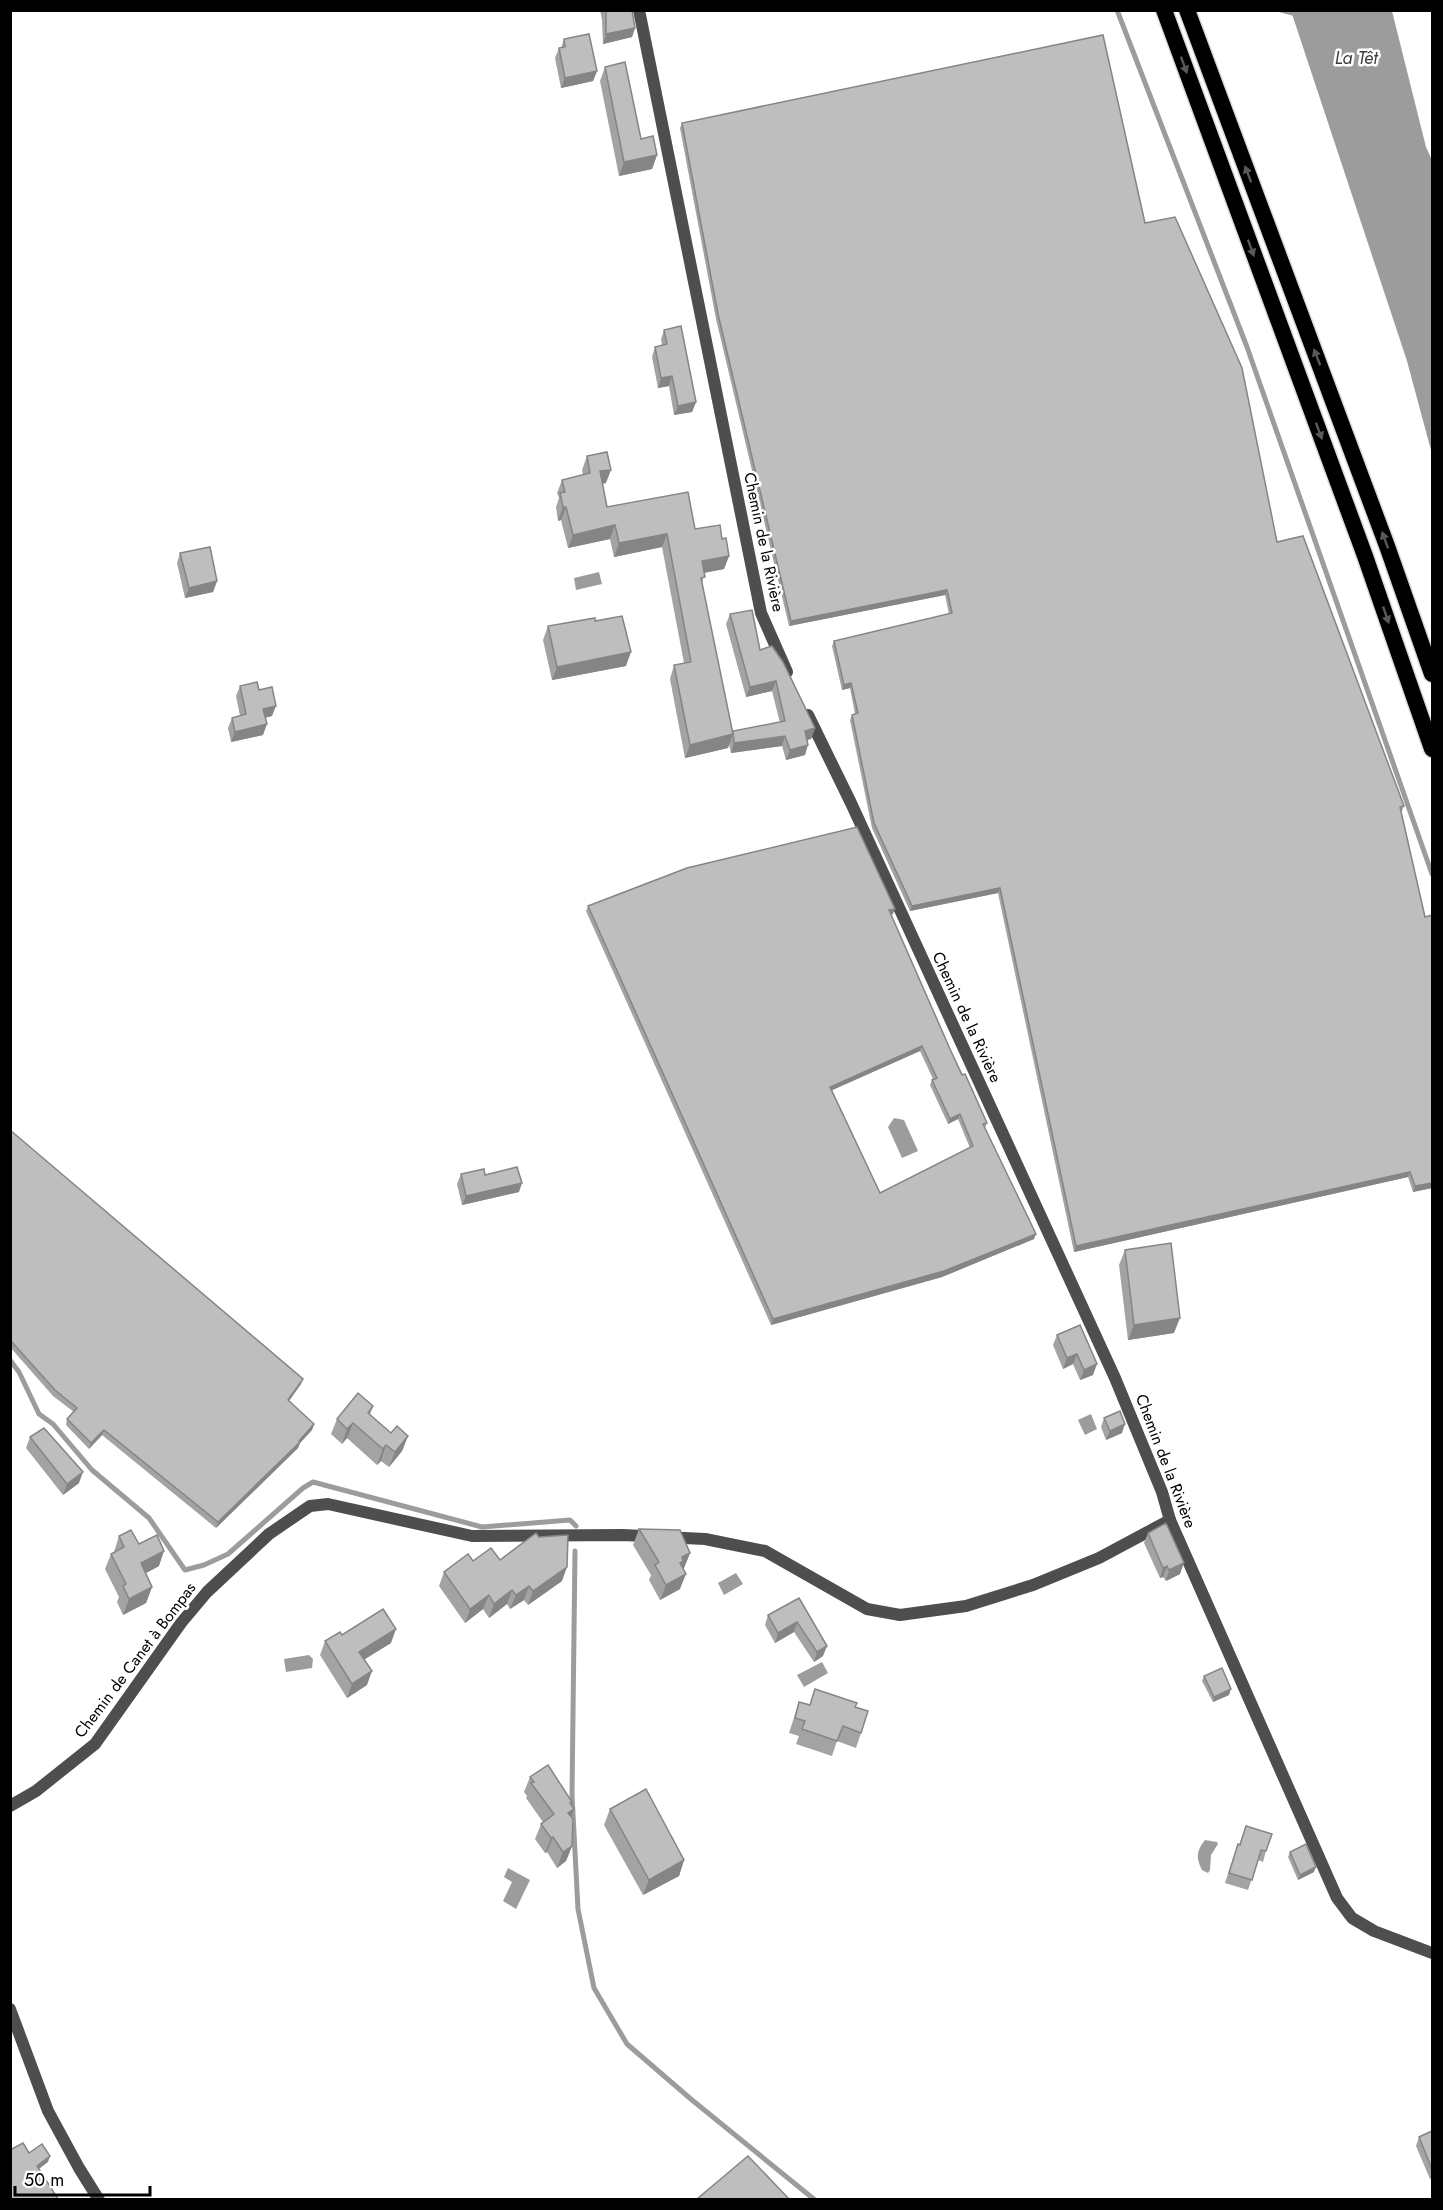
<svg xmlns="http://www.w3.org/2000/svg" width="1443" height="2210" font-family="Jost,sans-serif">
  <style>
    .water { fill: #9c9c9c }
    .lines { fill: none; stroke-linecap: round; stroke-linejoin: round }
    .stream { stroke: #9c9c9c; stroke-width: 5 }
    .trunk-casing { stroke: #dbdbdb; stroke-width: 19 }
    .minor { stroke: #4e4e4e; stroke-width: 12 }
    .trunk { stroke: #000; stroke-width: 16 }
    .wall { fill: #a3a3a3; fill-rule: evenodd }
    .shaded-wall { fill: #858585 }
    .building { fill: #bebebe; stroke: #858585; stroke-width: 1.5; fill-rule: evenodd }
    .oneway { fill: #595959 }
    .labels { text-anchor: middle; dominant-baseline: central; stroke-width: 5; stroke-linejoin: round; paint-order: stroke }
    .street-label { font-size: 16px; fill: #000; stroke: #fff }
    .water-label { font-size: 18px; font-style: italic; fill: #3d3d3d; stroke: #fff }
  </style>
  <rect width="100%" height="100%" fill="#fff"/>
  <g class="water">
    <path d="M1291,11h101l34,136 6,13v294l-25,-93z"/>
    <path d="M599,572l3,12 -26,6 -2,-12z"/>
    <path d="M894,1118l10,2 14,31 -16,7 -14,-31z"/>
    <path d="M1091,1414l6,15 -12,6 -7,-15z"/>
    <path d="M736,1573l7,11 -19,11 -6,-12z"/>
    <path d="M309,1655l4,4 -1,9 -26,4 -2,-13z"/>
    <path d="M822,1662l6,11 -24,14 -7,-12z"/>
    <path d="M1205,1840l12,2 1,2 -7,11 -1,15 -2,3 -6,-3c-6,-12 -6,-19 3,-30z"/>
    <path d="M508,1868l22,12 -14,29 -13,-8 9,-19 -8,-5z"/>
  </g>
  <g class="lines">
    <g class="stream">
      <path d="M1117,10l130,337 185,527"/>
      <path d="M1281,10l16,4"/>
      <path d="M10,1360l9,12 20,42 14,10 39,46 57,48 36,52 19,-5 24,-11 75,-66 10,-6 169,45 88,-7 6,6"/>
      <path d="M575,1551l-3,244 6,114 16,79 33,56 65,56 123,100"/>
    </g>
    <g class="trunk-casing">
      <g id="trunk">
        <path d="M1164,10l201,546 67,193"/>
        <path d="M1187,10l200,536 45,128"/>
      </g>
    </g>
    <g class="minor">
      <path d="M639,10l122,603 26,59"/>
      <path d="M808,715l43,88 264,575 47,114 8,28 167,378 15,20 22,13 58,22"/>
      <path d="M10,1806l26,-15 59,-47 86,-121 26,-31 62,-58 41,-28 18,-2 144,32 151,-1 82,4 60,12 102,58 33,6 66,-9 67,-21 66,-27 71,-38"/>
      <path d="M10,2009l38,102 31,57 20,32"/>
    </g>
    <use href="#trunk" class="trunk"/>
  </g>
  <g class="wall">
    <path d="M600,10h32l3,18 -3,9 -29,7 -1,-24z"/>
    <path d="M564,39l33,32 -4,10 -32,7 -6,-30 4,-10h2z"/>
    <path d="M605,67l36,72 16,16 -5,14 -33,7 -19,-95z"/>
    <path d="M682,123l463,100 132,319 127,264 -2,5h-1l24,106 7,-2v273l-19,4 -5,-15 -334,75 -76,-359 -88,18 -38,-83 -22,-108 2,-5 3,-1 -5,-26 -8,2 -10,-44 2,-5 115,-27 -4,-19 -156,31 -73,-307 -36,-191z"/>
    <path d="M664,330l32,72 -4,10 -18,3 -5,-29 -11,2 -6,-31 3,-10 7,-2 -1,-6z"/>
    <path d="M587,456l19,27 -4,1 5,23 88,22 27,10 7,17 -5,13 -20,4 -2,12 30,147 48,-9 -8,-32 -26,6 -20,-73 4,-10 30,36 55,78 -4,11 -4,1 -2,15 -19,5 -4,-14 -51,7 -2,-9 -1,4 -43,10 -15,-79 4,-14 10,-2 -22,-116 -48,10 -4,-18 -42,9 -7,-28 -3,1 -2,-14 3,-9 -2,-5 5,-13 21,-5 -1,-5z"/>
    <path d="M180,553l37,28 -4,11 -28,6 -8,-35z"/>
    <path d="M595,621l31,45 -74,14 -9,-40 5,-14z"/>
    <path d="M240,686l19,4 13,26 -7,2 -2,17 -32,7 -3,-14 4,-10 8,-2 -4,-20z"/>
    <path d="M588,906l305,8 -2,1 59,134 37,74 -2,5 49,111 -92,38 -171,48 -185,-414zM920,1051l13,28 -1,1 -2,5 18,39 10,-5 12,29 -90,45 -48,-103z"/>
    <path d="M10,1130l291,254 -12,17 25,23 -2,6 -12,13 -2,5 -82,80 -114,-93 -13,14 -23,-24 1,-6 7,-7 -21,-16 -43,-49z"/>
    <path d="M461,1174l24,1 34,17 -57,13 -5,-21z"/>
    <path d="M1125,1250l49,83 -46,7 -9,-75z"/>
    <path d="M1080,1325l13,50 -13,5 -7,-16 -10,5 -10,-24 4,-10z"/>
    <path d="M373,1406l-3,9 21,18 17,3 -6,15 -13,16 -8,-6 -4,4 -30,-27 -5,6 -11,-10 6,-15z"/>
    <path d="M1104,1418l18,15 -16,7 -5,-13z"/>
    <path d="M30,1437l49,46 -16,12 -37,-47z"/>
    <path d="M639,1529l51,24 -6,15 -1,1 -3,20 -20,11 -11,-20 2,-5 -18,-30z"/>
    <path d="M1148,1533l32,41 -14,7 -3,-4 -3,1 -16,-35z"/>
    <path d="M119,1536l20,8 20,22 -13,7 6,14 -6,16 -23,12 -6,-13 2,-5 -14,-28 6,-15 3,-2z"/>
    <path d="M500,1560l62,21 -34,24 -4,-5 -14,9 -3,-5 -18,14 -6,-9 -18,14 -26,-37 5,-14 29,-11z"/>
    <path d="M799,1598l24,58 -9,6 -20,-30 -19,11 -10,-18 3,-10z"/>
    <path d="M342,1635l49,8 -27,16 3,26 -20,13 -27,-43 5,-14z"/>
    <path d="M1204,1676l25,19 -16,7 -11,-21z"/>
    <path d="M799,1702l10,3 46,2 6,26 -5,15 -19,-7 -5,15 -36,-12 3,-8 -10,-3z"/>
    <path d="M530,1777l42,25 -1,2 3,5 -3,8 1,29 -6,15 -9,7 -10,-16 -2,1 -10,-14 6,-15 2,-2 -17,-24 1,-2 -3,-4z"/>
    <path d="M610,1809l74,51 -5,16 -36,19 -39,-70z"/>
    <path d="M1246,1826l20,25 -3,11 -5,-2 -10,30 -23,-7 9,-28 4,-11 1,1z"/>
    <path d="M1290,1852l24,20 -16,8 -10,-23z"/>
    <path d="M1432,2133v45l-2,1 -14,-33 3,-9z"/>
  </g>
  <g class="shaded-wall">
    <path d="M635,28l-3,9 -29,7 3,-10z"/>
    <path d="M597,71l-4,10 -32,7 4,-10z"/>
    <path d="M657,155l-5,14 -33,7 5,-14z"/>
    <path d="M672,376l-3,10 -11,2 3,-10z"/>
    <path d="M696,402l-4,10 -18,3 4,-9z"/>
    <path d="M611,470l-5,13 -11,2 5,-14z"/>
    <path d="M563,507h3l-5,13 -3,1z"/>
    <path d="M615,525l-5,14 -42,9 5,-13z"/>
    <path d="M667,534l-5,13 -48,10 5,-14z"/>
    <path d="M729,556l-5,13 -27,5 5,-13z"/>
    <path d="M217,581l-4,11 -28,6 4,-10z"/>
    <path d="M947,590l-2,5 -156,31 2,-5z"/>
    <path d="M631,652l-5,14 -74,14 5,-13z"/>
    <path d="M776,681l-4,10 -26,6 4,-10z"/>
    <path d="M851,683l-1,5 -8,2 2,-5z"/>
    <path d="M276,706l-4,10 -13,3 4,-10z"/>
    <path d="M267,724l-4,11 -32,7 4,-10z"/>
    <path d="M815,728l-4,11 -9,2 3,-10z"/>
    <path d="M733,734l-5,14 -43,10 5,-13z"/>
    <path d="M785,736l-3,10 -51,7 3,-10z"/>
    <path d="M808,745l-3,10 -19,5 4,-10z"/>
    <path d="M1000,888l-2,5 -88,18 2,-5z"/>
    <path d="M895,909l-2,5 -6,2 2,-6z"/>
    <path d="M922,1046l-2,5 -92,41 2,-5z"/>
    <path d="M960,1114l-2,5 -10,5 2,-5z"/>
    <path d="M1410,1172l-2,5 -334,75 2,-6z"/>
    <path d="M522,1183l-3,9 -57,13 4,-9z"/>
    <path d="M1432,1183v5l-19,4 2,-6z"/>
    <path d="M1036,1234l-2,5 -92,38 -171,48 2,-6z"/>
    <path d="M1180,1318l-6,15 -46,7 6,-15z"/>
    <path d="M1077,1354l-4,10 -10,5 4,-11z"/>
    <path d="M1097,1364l-4,11 -13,5 4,-10z"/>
    <path d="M303,1379l-2,5 -15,21 2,-5z"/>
    <path d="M353,1423l-6,15 -5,6 5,-15z"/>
    <path d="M314,1424l-2,6 -12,13 -2,5 -82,80 2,-6z"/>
    <path d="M1125,1424l-3,9 -16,7 4,-9z"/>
    <path d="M104,1430l-2,5 -13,14 2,-6z"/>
    <path d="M408,1436l-6,15 -13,16 6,-15z"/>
    <path d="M386,1445l-5,16 -4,4 6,-16z"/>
    <path d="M83,1472l-4,11 -16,12 4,-11z"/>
    <path d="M164,1551l-5,15 -24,13 6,-16z"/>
    <path d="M690,1553l-6,15 -5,3 -2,6 5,-20z"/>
    <path d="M1184,1563l-4,11 -14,7 3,-11z"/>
    <path d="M1167,1566l-4,11 -3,1 3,-10z"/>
    <path d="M567,1567l-5,14 -34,24 5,-14z"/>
    <path d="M686,1574l-6,15 -20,11 6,-15z"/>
    <path d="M529,1586l-5,14 -14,9 6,-14z"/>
    <path d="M152,1587l-6,16 -23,12 6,-16z"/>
    <path d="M512,1590l-5,14 -18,14 5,-14z"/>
    <path d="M489,1595l-6,14 -18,14 5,-14z"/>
    <path d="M797,1622l-3,10 -19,11 3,-10z"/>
    <path d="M396,1629l-5,14 -37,23 5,-14z"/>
    <path d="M827,1646l-4,10 -9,6 3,-10z"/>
    <path d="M372,1671l-5,14 -20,13 5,-14z"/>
    <path d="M1231,1689l-2,6 -16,7 1,-5z"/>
    <path d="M572,1802l-4,11 6,-4 -5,15 -6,4 7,-25z"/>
    <path d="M553,1837l-6,15 -2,1 6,-15z"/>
    <path d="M572,1846l-6,15 -9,7 6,-16z"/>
    <path d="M684,1860l-5,16 -36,19 6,-15z"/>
    <path d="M1316,1867l-2,5 -16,8 2,-5z"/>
    <path d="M50,2156l-2,6 -13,10 2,-6z"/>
  </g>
  <g class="building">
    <path d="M606,10h26l3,18 -29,6z"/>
    <path d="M589,34l8,37 -32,7 -6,-30 6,-1 -1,-8z"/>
    <path d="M1103,35l42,188 30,-6 67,151 35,174 26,-6 101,270 -4,1 25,110 7,-2v268l-17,3 -5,-14 -334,74 -76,-358 -88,18 -38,-83 -22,-108 6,-2 -7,-30 -7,2 -10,-44 118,-28 -5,-23 -156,31 -73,-307 -36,-191z"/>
    <path d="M625,62l16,77 12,-3 4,19 -33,7 -19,-95z"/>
    <path d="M681,326l15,76 -18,4 -6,-30 -11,2 -6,-31 12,-3 -3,-14z"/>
    <path d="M607,452l4,18 -11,1 7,36 81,-15 7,37 25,-4 2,14 4,-1 3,18 -27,5 3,16 -4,1 32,156 -43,11 -16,-80 17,-3 -24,-128 -48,9 -4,-18 -42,10 -7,-28h-3l-3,-14 5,-1 -3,-12 28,-7 -3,-17z"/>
    <path d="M210,547l7,34 -28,7 -9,-35z"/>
    <path d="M752,610l8,40 12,-4 11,16 32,66 -10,3 3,14 -18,5 -5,-14 -51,7 -1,-12 52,-10 -9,-40 -26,6 -20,-73z"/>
    <path d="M622,616l9,36 -74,15 -9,-41 47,-8v3z"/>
    <path d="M257,682l2,8 13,-3 4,19 -13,3 4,15 -32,8 -3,-14 14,-4 -6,-28z"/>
    <path d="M857,827l38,82 -6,1 61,139 12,26 3,-1 22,49 -4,1 53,110 -92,37 -171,48 -185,-413 99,-38zM922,1046l15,32 -5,2 18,39 10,-5 13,32 -93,47 -50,-106z"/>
    <path d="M10,1130l293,249 -15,21 26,24 -15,17 1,1 -82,80 -114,-92 -13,13 -24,-24 10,-11 -22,-18 -45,-50z"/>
    <path d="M517,1167l5,16 -56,13 -5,-22 23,-5 1,6z"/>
    <path d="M1171,1243l9,75 -46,7 -9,-75z"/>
    <path d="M1080,1325l17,39 -13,6 -7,-16 -10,4 -10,-23z"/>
    <path d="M358,1393l15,13 -5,7 23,20 6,-7 11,10 -13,16 -9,-7 -3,4 -30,-26 -6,6 -10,-10z"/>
    <path d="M1120,1411l5,13 -15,7 -6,-13z"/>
    <path d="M44,1428l39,44 -16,12 -37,-47z"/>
    <path d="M1166,1523l18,40 -15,7 -2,-4 -4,2 -15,-35z"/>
    <path d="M639,1529l41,1 10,23 -8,4 1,4 -3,2 6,11 -20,11 -11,-20 4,-3z"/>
    <path d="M131,1530l8,14 18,-9 7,16 -23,12 11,24 -23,12 -6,-13 3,-2 -15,-30 13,-7 -5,-11z"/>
    <path d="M536,1533l3,4 29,-2 -1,32 -34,24 -4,-5 -13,9 -4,-5 -18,14 -5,-9 -19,14 -26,-37 24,-18 5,7 18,-13 9,12z"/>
    <path d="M799,1598l28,48 -10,6 -20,-30 -19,11 -10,-18z"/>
    <path d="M383,1609l13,20 -37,23 13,19 -20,13 -27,-43 15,-9 2,3z"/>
    <path d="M1222,1668l9,21 -17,8 -10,-21z"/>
    <path d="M815,1689l42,14 -2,4 13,4 -7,22 -18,-7 -6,15 -35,-12 3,-8 -10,-3 4,-16 11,3z"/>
    <path d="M548,1765l24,37 -2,1 4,6 -6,4 5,6 -1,27 -9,6 -10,-15 -2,1 -10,-14 13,-10 -23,-31 3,-1 -4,-5z"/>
    <path d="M646,1789l38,71 -35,20 -39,-71z"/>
    <path d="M1246,1826l26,8 -6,17 -5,-1 -9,30 -23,-7 9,-29 2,1z"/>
    <path d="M1306,1844l10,23 -16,8 -10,-23z"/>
    <path d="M1432,2131v38l-13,-32z"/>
    <path d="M23,2143l6,10 13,-9 8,12 -13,10 21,33h-48v-49z"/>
    <path d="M748,2156l41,43h-92z"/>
  </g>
  <defs><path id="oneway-solid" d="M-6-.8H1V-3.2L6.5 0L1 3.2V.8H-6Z" transform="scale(1.5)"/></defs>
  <g class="oneway">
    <use href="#oneway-solid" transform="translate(1184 65) rotate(70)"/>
    <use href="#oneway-solid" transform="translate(1248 174) rotate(-111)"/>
    <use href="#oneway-solid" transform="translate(1251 248) rotate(70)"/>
    <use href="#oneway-solid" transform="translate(1317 357) rotate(-111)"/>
    <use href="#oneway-solid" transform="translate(1319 431) rotate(70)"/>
    <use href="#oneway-solid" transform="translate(1385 540) rotate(-110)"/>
    <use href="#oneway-solid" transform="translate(1386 615) rotate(71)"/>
  </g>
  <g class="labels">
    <g class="street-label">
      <text transform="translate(764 542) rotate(78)">Chemin de la Rivière</text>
      <text transform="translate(967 1017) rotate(65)">Chemin de la Rivière</text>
      <text transform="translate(1166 1461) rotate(69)">Chemin de la Rivière</text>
      <text transform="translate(135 1660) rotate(-53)">Chemin de Canet à Bompas</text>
    </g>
    <g class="water-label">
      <text x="1356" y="58">La Têt</text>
    </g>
  </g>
  <rect width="1443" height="2210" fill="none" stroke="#000000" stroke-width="24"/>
  <path d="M15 2186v9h135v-9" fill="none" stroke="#000000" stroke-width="3"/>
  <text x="24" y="2186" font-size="18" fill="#000000" stroke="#ffffff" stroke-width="4.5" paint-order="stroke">50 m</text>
</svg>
